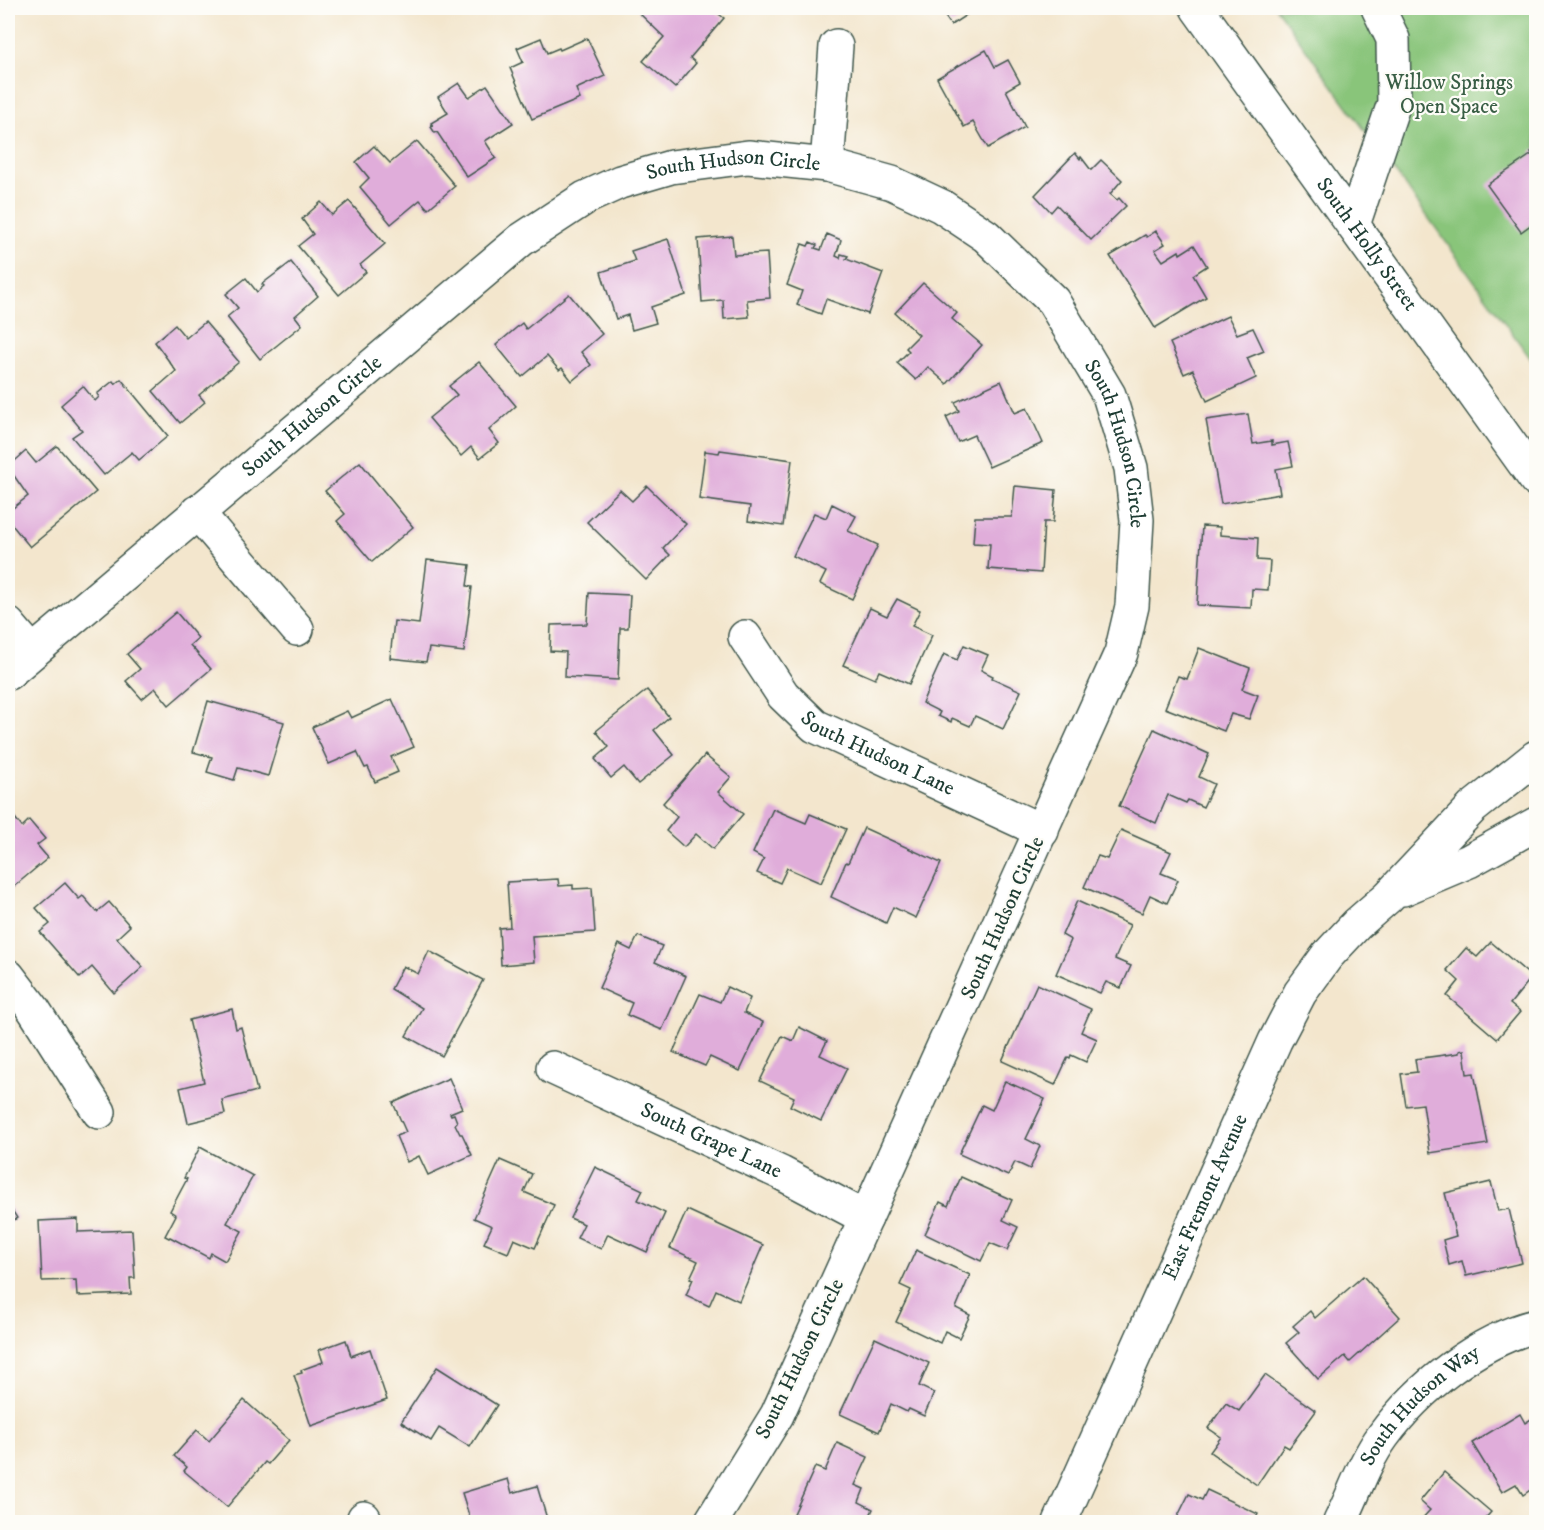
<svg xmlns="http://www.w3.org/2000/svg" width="1544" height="1530" font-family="'IM FELL DW Pica',serif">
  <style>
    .park { fill: #89c57a; stroke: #548157; stroke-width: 1.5 }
    .building { fill: #e0adda }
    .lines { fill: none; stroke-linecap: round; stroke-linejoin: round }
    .minor-casing { stroke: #3f564b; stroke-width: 36 }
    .major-casing { stroke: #3f564b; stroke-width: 36 }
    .minor { stroke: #fff; stroke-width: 33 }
    .major { stroke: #fff; stroke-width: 33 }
    .labels { text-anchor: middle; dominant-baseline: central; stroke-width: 4.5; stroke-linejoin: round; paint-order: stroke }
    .park-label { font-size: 21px; fill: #3a5f46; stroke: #fdfcf7 }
    .street-label { font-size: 21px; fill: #1f3d34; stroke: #fdfcf7 }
  </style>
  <rect width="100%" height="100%" fill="#fdfcf7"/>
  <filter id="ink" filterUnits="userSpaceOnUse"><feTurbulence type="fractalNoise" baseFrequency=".0167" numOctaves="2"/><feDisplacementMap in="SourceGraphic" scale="12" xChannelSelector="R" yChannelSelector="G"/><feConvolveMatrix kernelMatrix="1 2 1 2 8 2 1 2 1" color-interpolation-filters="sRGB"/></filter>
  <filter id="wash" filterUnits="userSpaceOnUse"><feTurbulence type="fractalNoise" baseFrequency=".008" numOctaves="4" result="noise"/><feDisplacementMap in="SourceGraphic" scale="24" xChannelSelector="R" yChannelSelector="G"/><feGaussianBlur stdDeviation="1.35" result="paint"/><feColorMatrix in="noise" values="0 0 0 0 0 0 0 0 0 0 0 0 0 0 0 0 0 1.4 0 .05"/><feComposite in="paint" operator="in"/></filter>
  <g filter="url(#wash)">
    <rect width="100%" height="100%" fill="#f3e6cd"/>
    <path class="park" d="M1276,8h260v358z"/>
    <g id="blocks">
      <g class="building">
        <path d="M642,8h69l13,10 -34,40 6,5 -21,25 -32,-27 21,-24 -26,-25z"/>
        <path d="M939,8h38l-26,17z"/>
        <path d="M541,38l6,15 12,-5 1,2 27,-12 18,38 -29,13 4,10 -48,20 -22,-51 13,-6 -6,-14z"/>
        <path d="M986,50l9,17 13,-7 12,22 -14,8 19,37 -37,21 -15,-26 -9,5 -27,-49z"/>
        <path d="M459,83l10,14 18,-12 26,38 -28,18 11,17 -29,19 -30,-45 -2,1 -4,-6 2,-1 -2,-3 17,-10 -10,-16z"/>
        <path d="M417,141l38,45 -27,23 -8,-9 -29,24 -31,-37 9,-9 -13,-16 18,-16 16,17z"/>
        <path d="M1536,148v73l-15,11 -34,-47 45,-31 -1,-2z"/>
        <path d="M1075,153l5,6 1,-2 10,13 10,-10 21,20 -12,14 7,6 2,-2 7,8 -35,34 -34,-35 -6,7 -16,-17z"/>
        <path d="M349,201l36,43 -25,21 6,7 -27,23 -41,-49 15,-12 -11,-15 19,-17 11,13z"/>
        <path d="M1156,231l9,13 -10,6 8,11 16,-10 1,3 14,-9 13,21 -14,9 13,22 -51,31 -45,-72 35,-21 2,2z"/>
        <path d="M827,234l14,6 -5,16 4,2 1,-4 7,2 -2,3 37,14 -15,41 -42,-15 -5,15 -24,-9 5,-14 -15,-6 15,-41 6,2 2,-4 7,3 -2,3 6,2z"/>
        <path d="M732,236l2,19 33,-2 3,45 -23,2 2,17 -25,2 -1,-19 -21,2 -4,-63z"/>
        <path d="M668,239l18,56 -35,12 5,16 -24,7 -4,-15 -12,4 -15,-47 34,-11 -4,-10z"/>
        <path d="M291,262l27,34 -23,20 7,9 -42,34 -33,-42 11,-9 -12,-14 20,-16 11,14 7,-6 -2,-2z"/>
        <path d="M923,283l34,30 -5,6 30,26 -35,39 -19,-17 -12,13 -19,-17 12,-12 -3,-3 13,-13 -24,-22z"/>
        <path d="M569,294l33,40 -21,18 10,13 -19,16 -10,-13 -3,2 -12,-14 -25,21 -26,-32 26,-22 4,6z"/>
        <path d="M1228,316l9,18 16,-6 11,23 -17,7 9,20 -49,23 -14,-31 -9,4 -14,-31z"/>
        <path d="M205,322l34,40 -40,33 6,7 -25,21 -27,-32 23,-20 -21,-29 20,-17 11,13z"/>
        <path d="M479,362l37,44 -27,24 10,13 -19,15 -9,-11 -10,9 -32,-38 28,-23 -8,-9z"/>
        <path d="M121,379l47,57 -29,24 -7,-8 -28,23 -32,-38 10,-7 -21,-25 22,-19 12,15 4,-4 -2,-3 16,-13 2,3z"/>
        <path d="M1001,381l14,32 12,-5 16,35 -54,24 -15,-32 -16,7 -12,-25 13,-6 -4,-9z"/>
        <path d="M1248,414l5,30 19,-3v4l16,-3 5,24 -17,3 4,25 -59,10 -15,-84z"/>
        <path d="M57,446l39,46 -66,55 -22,-27v-8l20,-16 -20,-29 18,-16 10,12z"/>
        <path d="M720,450l72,10 -9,66 -35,-5 2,-15 -51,-7 6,-48 14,2z"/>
        <path d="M360,462l53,65 -41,35 -35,-41 8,-7 -20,-23z"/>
        <path d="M647,486l39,38 -23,24 7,7 -24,25 -59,-58 33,-32 12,11z"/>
        <path d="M1015,486l41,4 -3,32h-9l-3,51 -53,-4 2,-25 -17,-1 2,-26h37z"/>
        <path d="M832,504l24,12 -8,15 30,14 -26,54 -32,-15 6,-12 -33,-16 21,-43 12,5z"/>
        <path d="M1202,526l18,1v8l38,3 -1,22 13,1 -2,29 -16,-1 -1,19 -54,-3z"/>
        <path d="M427,560l43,5 -3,21 5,1 -8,65 -35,-4 -3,14 -36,-4 4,-37 25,3z"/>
        <path d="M589,593l41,2 -2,33h-8l-2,52 -53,-3 1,-25 -16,-1 1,-26 36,-1z"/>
        <path d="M897,599l23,11 -8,16 20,9 -23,49 -30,-13 -4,8 -32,-14 27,-57 17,8z"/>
        <path d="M176,612l22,26 -8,7 21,24 -42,36 -14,-17 -13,11 -16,-18 14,-12 -13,-15z"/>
        <path d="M964,645l24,10 -7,15 12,6 -1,2 29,13 -18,38 -28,-13 -5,10 -18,-8 -1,4 -13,-6 2,-4 -18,-9 22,-49 13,6z"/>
        <path d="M1199,648l51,20 -8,21 16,6 -9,24 -18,-5 -7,17 -59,-23 13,-32 9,3z"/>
        <path d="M647,690l22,27 -15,13 20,25 -36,29 -14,-17 -13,11 -16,-19 14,-12 -13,-16z"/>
        <path d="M392,699l22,48 -23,10 7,15 -23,10 -7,-15 -3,1 -8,-16 -28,12 -17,-37 35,-16 4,7z"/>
        <path d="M208,701l76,21 -16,54 -30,-8 -4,12 -27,-8 5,-15 -19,-5z"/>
        <path d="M1154,729l55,25 -10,23 15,7 -11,23 -15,-7 -2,3 -18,-8 -12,28 -37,-17z"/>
        <path d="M705,755l26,22 -13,15 25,22 -30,35 -17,-15 -12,13 -18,-16 11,-14 -14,-14z"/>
        <path d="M8,809l14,18 7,-7 16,19 -8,6 11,13 -37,31 -3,-4z"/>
        <path d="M773,809l33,14 4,-9 36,15 -25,54 -34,-15 -7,15 -23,-10 7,-14 -11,-6z"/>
        <path d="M864,828l77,35 -25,55 -23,-11 -7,16 -55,-26 15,-35 2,1z"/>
        <path d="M1121,830l50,22 -10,21 17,7 -11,23 -17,-8 -8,18 -58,-26 14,-31 9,3z"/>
        <path d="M558,879l1,7 14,-1v4l19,-1 3,44 -63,4 2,26 -33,3 -2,-37 11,-1 -3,-45z"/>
        <path d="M65,883l14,16 4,-3 14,16 12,-10 21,24 -13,12 26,29 -29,26 -22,-26 -12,11 -40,-46 10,-8 -14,-16z"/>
        <path d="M1077,901l53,24 -15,34 16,7 -10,22 -15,-6 -6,11 -44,-19 15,-34 -9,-5z"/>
        <path d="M638,936l24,10 -7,16 31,14 -24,54 -35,-15 5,-12 -33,-15 20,-44 12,6z"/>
        <path d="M1491,942l41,35 -22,27 10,8 -23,27 -50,-43 12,-15 -12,-11 19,-22 11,9z"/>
        <path d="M429,951l54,29 -41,76 -36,-20 16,-28 -31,-19 12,-23 15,8z"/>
        <path d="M1037,984l54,25 -10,23 16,7 -11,23 -15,-7 -1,3 -2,-1 -13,28 -53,-24z"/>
        <path d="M727,987l23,11 -6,15 19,9 -23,49 -30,-14 -5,9 -32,-14 27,-58 20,8z"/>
        <path d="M232,1009l4,20 5,-2 16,64 -35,9 3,14 -37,9 -8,-35 24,-6 -15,-62z"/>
        <path d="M799,1027l28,14 -7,14 27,13 -26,53 -31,-15 4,-9 -34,-16 22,-45 11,5z"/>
        <path d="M1464,1050l3,24 7,-1 14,71 -58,9 -7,-49 -17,2 -5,-32 16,-2 -2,-13 44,-6v-2z"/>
        <path d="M449,1078l13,30 -12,5 1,2 3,-1 3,8 -2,2 5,10h2l10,21 -44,20 -9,-19 -12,6 -11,-26 10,-4 -13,-29z"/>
        <path d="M1005,1081l40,18 -19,40 14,7 -10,23 -15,-7 -7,14 -49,-22 23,-49 10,5z"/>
        <path d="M200,1147l53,29 -26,47 15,8 -17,30 -14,-8 -2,5 -39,-21 -1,1 -4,-2 11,-21 -6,-4 17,-32 -3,-1z"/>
        <path d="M500,1160l32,14 -8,18 30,13 -19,43 -21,-9 -6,14 -24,-10 8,-17 -18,-8z"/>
        <path d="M595,1167l48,23 -5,10 27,13 -18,39 -39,-18 -7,15 -24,-11 7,-14 -14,-6z"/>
        <path d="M961,1177l51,23 -9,20 15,7 -11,23 -17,-7 -9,18 -56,-27 15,-32 8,4z"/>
        <path d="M1491,1182l7,29 11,-2 13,54 -56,13 -4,-15 -13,4 -6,-25 13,-4 -11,-43z"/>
        <path d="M8,1204l9,14 -9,6z"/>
        <path d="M687,1210l76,35 -24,56 -23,-11 -7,16 -23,-11 7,-16 -3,-1 8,-17 -28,-13z"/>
        <path d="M78,1219v13l54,-2 3,48h-5l1,16 -54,2 -1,-16 -34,1 -3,-60z"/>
        <path d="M916,1250l54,25 -14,33 14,7 -11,23 -14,-7 -5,12 -44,-21 15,-32 -11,-5z"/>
        <path d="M1363,1276l37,41 -50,45 -5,-6 -27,23 -32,-36 13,-11 -6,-6 17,-15 5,7z"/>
        <path d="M875,1338l54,25 -10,23 15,7 -10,23 -15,-7 -2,3 -16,-8 -12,28 -39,-18z"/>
        <path d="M346,1340l5,16 19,-7 17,51 -76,26 -17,-51 8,-2 -1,-3 22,-8 -4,-12z"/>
        <path d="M437,1367l60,38 -27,42 -31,-19 -8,13 -30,-19z"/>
        <path d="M1265,1375l51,36 -27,37 -5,-3 -27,40 -47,-33 11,-15 -13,-9 18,-25 13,8z"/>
        <path d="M244,1400l45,40 -21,24 -3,-2 -38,45 -43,-36 3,-4 -13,-11 23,-26 12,11z"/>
        <path d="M1520,1414l5,9 11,-7v70l-13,9 -7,-11 -14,8 -30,-49z"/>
        <path d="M837,1443l31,14 -13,28 9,4 -5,13 14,7 -6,13h-61l-13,-6 22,-49 10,4z"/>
        <path d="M1444,1472l47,40 -9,10h-63l11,-12 -10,-9z"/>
        <path d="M508,1479l4,14 25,-7 11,36h-77l-9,-29z"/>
        <path d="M1207,1490l51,24 -4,8h-79l14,-28 13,6z"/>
      </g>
    </g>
  </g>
  <g filter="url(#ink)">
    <use href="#blocks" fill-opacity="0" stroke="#3f564b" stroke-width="1.5"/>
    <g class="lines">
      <g class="minor-casing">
        <g id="minor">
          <path d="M827,165l9,-119"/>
          <path d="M1353,225l41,-122 -1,-64 -15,-31"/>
          <path d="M197,512l100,117"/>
          <path d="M8,624l24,28"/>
          <path id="s1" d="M745,637l38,58 32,31 227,105"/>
          <path id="s2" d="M8,673l513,-433 64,-42 35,-16 51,-15 77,-10 79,8 65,18 49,23 45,30 67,65 56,94 22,73 6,52 -5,86 -11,47 -344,762 -66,107"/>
          <path d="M1403,889l66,-28 67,-37"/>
          <path d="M8,976l26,34 65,102"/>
          <path id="s3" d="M553,1068l228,105 85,45"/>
          <path d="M364,1518l2,4"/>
          <path id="s4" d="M1060,1522l215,-481 25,-48 27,-37 30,-32 31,-27 84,-89 64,-51"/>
          <path id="s5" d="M1340,1522c14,-28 24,-60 43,-86 35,-48 95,-96 153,-110"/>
        </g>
      </g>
      <g class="major-casing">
        <g id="major">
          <path id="s6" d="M1197,8l339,472"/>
        </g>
      </g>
      <use href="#minor" class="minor"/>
      <use href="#major" class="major"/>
    </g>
  </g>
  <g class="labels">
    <g class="park-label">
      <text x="1449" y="83">Willow Springs<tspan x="1449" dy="24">Open Space</tspan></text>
    </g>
    <g class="street-label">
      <text stroke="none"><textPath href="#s2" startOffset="902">South Hudson Circle</textPath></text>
      <text stroke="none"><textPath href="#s6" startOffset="291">South Holly Street</textPath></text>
      <text stroke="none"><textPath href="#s2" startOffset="398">South Hudson Circle</textPath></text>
      <text stroke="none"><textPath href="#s2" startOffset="1424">South Hudson Circle</textPath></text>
      <text stroke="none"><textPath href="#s1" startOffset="182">South Hudson Lane</textPath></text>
      <text transform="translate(1003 918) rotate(-66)">South Hudson Circle</text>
      <text stroke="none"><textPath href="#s3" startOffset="174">South Grape Lane</textPath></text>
      <text stroke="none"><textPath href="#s4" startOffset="356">East Fremont Avenue</textPath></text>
      <text transform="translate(800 1359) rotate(-64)">South Hudson Circle</text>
      <text stroke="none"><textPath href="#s5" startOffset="144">South Hudson Way</textPath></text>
    </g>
  </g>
  <rect width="1544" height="1530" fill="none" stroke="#fdfcf7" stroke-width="30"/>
</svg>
